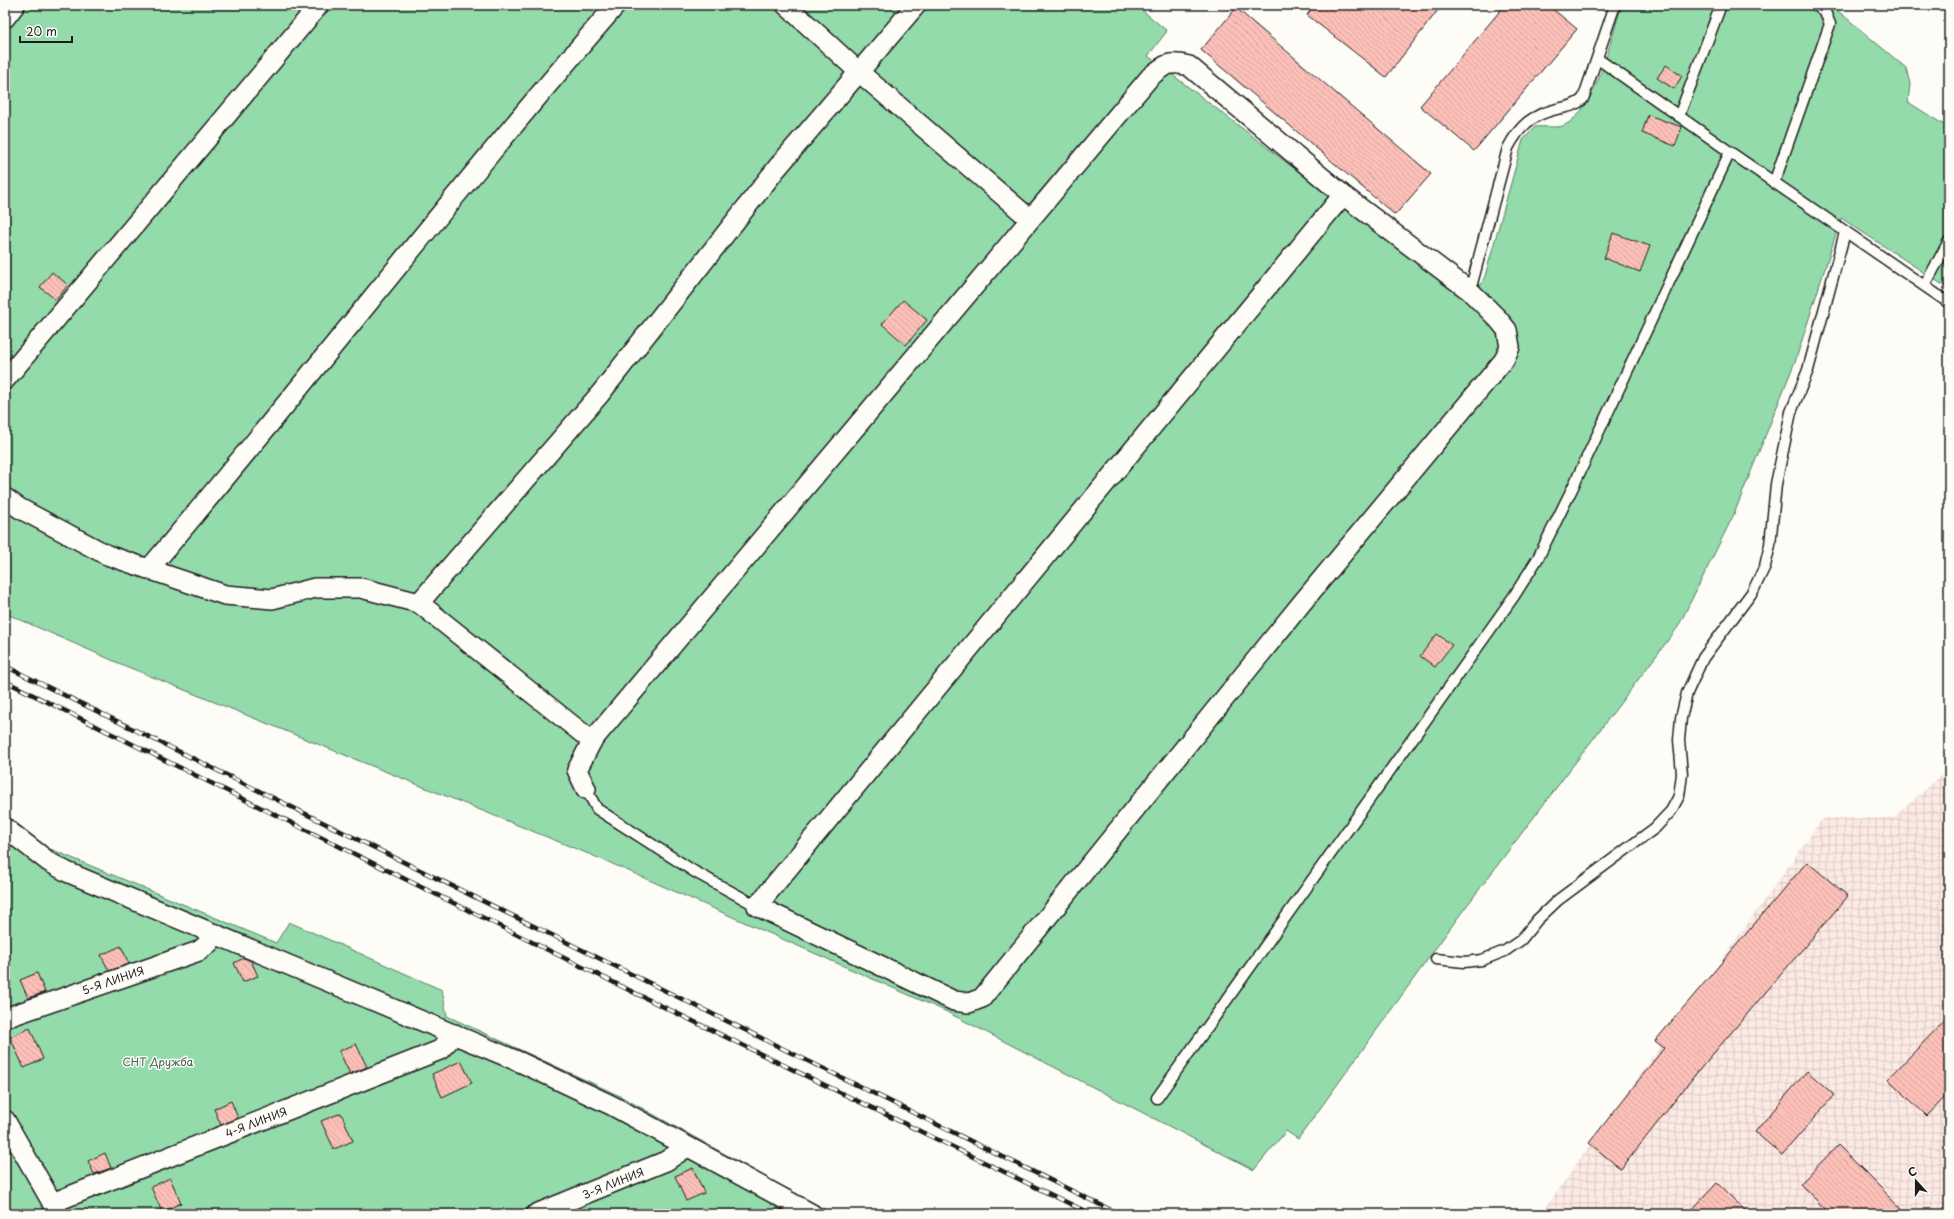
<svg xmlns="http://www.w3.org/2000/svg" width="1954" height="1219" font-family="'Playpen Sans',sans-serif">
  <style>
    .industrial { fill: url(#industrial-grid) }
    .garden { fill: #93dbaa; stroke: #587c63 }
    .building { fill: url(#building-back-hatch); stroke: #1c1c1c }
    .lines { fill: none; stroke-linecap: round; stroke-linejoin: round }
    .lane-casing { stroke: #1c1c1c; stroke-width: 13 }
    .street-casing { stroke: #1c1c1c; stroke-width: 22 }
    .lane { stroke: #fdfcf7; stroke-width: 10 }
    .street { stroke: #fdfcf7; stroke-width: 19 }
    .rail-casing { stroke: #1c1c1c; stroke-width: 4.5 }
    .rail { stroke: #fdfcf7; stroke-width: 3; stroke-dasharray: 9; stroke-linecap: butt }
    .labels { text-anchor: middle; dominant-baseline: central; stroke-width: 3; stroke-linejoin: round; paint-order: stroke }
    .street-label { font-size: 11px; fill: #1c1c1c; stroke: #fdfcf7 }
    .park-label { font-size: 11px; fill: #465f4e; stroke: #fdfcf7 }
  </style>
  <defs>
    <pattern id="industrial-grid" width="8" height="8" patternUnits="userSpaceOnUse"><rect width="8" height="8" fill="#fdeae4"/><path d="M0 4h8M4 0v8" fill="none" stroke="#d8c8c3"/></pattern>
    <pattern id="building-back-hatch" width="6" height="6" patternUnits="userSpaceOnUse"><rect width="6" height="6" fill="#fcc0b8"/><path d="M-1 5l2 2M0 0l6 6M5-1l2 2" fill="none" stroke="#d7a49e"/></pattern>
  </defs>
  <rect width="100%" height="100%" fill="#fdfcf7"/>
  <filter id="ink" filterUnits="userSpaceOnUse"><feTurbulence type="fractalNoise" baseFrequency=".025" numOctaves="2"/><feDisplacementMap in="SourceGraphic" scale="8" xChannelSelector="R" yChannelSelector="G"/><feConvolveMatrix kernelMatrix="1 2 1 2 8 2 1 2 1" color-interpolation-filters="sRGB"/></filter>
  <g filter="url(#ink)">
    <path class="industrial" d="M1949,769v445h-408l282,-396h70z"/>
    <g class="garden">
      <path d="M5,5h1131l31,26 -19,25 324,249 13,-29 38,-136 12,-13c8,-1 21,1 28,-1 35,-16 47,-88 59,-121h209l75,63 4,16 -2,18 41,26v161l-108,-71 -45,141 -62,155 -56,113 -219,289 -161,223 -12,-8 -32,39 -309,-159 -339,-150 -483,-196 -118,-52z"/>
      <path d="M5,814l43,34 228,95 13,-21 153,68 5,26 173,80 213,118h-828z"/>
    </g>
    <g class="building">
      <path d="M1314,5h128l-56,72 -79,-62z"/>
      <path d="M1505,5h43l29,24 -103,122 -54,-45z"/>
      <path d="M1236,8l195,166 -36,41 -194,-165z"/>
      <path d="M1666,65l16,11 -8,13 -17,-11z"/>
      <path d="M1648,115l34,12 -7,19 -33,-13z"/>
      <path d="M1613,233l37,13 -10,26 -36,-14z"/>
      <path d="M52,272l16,13 -12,15 -16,-13z"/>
      <path d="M903,300l24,20 -21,25 -24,-21z"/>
      <path d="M1437,634l15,11 -17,22 -15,-11z"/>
      <path d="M1807,862l41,34 -153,179 -74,94 -32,-26 75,-95 -9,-7z"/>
      <path d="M121,946l8,18 -20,7 -8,-16z"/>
      <path d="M244,958l7,3 7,15 -15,6 -9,-19z"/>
      <path d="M37,973l8,19 -17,6 -8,-18z"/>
      <path d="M1949,1016v77l-22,23 -39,-37z"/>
      <path d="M30,1028l13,31 -19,9 -14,-31z"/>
      <path d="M356,1044l11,23 -17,7 -11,-23z"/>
      <path d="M461,1061l11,22 -30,14 -10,-23z"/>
      <path d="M1807,1071l27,24 -52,60 -27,-23z"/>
      <path d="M231,1101l7,17 -17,7 -7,-16z"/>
      <path d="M341,1113l12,28 -19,8 -13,-28z"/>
      <path d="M1838,1145l69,69h-77l-30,-30z"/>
      <path d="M105,1153l6,15 -17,6 -6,-13z"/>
      <path d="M693,1168l11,25 -18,8 -11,-25z"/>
      <path d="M170,1178l11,25 -19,9 -11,-25z"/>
      <path d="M1717,1183l32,31h-61z"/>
    </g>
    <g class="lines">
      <g class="lane-casing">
        <g id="lane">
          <path d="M1598,59l132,93 219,151"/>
          <path d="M1679,116l42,-111"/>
          <path d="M1774,183l56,-159 -5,-12 -9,-7"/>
          <path d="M1925,285l24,-44"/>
          <path d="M1470,291l38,-143c12,-23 24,-33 49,-39 10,-2 18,-3 26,-10l32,-94"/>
          <path d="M586,789l11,20 98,63 62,34"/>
          <path d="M1436,959l28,3 18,-2 23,-9 16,-11 16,-20 21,-20 97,-72 16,-17 8,-15 3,-22 -3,-34 2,-22 6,-25 16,-35 50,-67 12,-25 5,-21 6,-61 15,-72 17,-42 37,-138"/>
          <path d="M1157,1098l357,-502 24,-38 34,-69 158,-337"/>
        </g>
      </g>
      <g class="street-casing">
        <g id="street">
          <path d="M786,5l73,67 171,147"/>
          <path d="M5,18l10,-13"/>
          <path d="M5,380l314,-375"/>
          <path d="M5,498l14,10 88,47 118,40 47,4 43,-11h46l58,15 173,138"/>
          <path d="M149,569c158,-186 307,-380 467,-564"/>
          <path d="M419,603l181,-209 177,-226 139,-163"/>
          <path d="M586,789l-9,-19 15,-29 558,-664c15,-13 19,-16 39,-11l154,129 127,96 28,28 9,11 3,17 -6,13 -203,244 -319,394 -13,5 -15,-2 -197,-95 586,-711"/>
          <path d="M5,828l44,34 18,10 455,191 89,42 201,109"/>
          <path d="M5,1018l194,-67 10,-8 7,-9"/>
          <path d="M5,1120l53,93"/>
          <path d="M52,1203l388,-153 15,-16"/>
          <path d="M536,1214l130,-53 21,-14"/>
        </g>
      </g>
      <use href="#lane" class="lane"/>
      <use href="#street" class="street"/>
      <g class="rail-casing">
        <g id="rail">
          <path d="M5,666l1114,548"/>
          <path d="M5,681l632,313 454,220"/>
        </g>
      </g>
      <use href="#rail" class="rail"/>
    </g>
  </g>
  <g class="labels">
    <g class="street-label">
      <text transform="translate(113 980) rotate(-19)">5-Я ЛИНИЯ</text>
      <text transform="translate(256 1122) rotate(-21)">4-Я ЛИНИЯ</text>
      <text transform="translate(613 1183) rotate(-22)">3-Я ЛИНИЯ</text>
    </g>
    <g class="park-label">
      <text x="158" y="1061">СНТ Дружба</text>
    </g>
  </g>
  <rect width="1954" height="1219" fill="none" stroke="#fdfcf7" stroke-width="20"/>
  <rect x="10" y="10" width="1934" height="1199" fill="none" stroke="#1c1c1c" stroke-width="1.5" filter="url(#ink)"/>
  <g transform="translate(1916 1181) rotate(339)" stroke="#fdfcf7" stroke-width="3" paint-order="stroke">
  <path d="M0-3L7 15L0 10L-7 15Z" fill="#1c1c1c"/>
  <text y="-6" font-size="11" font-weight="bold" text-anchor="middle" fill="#1c1c1c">С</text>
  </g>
  <path d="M20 36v6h52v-6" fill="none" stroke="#1c1c1c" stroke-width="2"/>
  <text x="26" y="36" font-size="12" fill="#1c1c1c" stroke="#fdfcf7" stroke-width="3" paint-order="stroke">20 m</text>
</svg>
